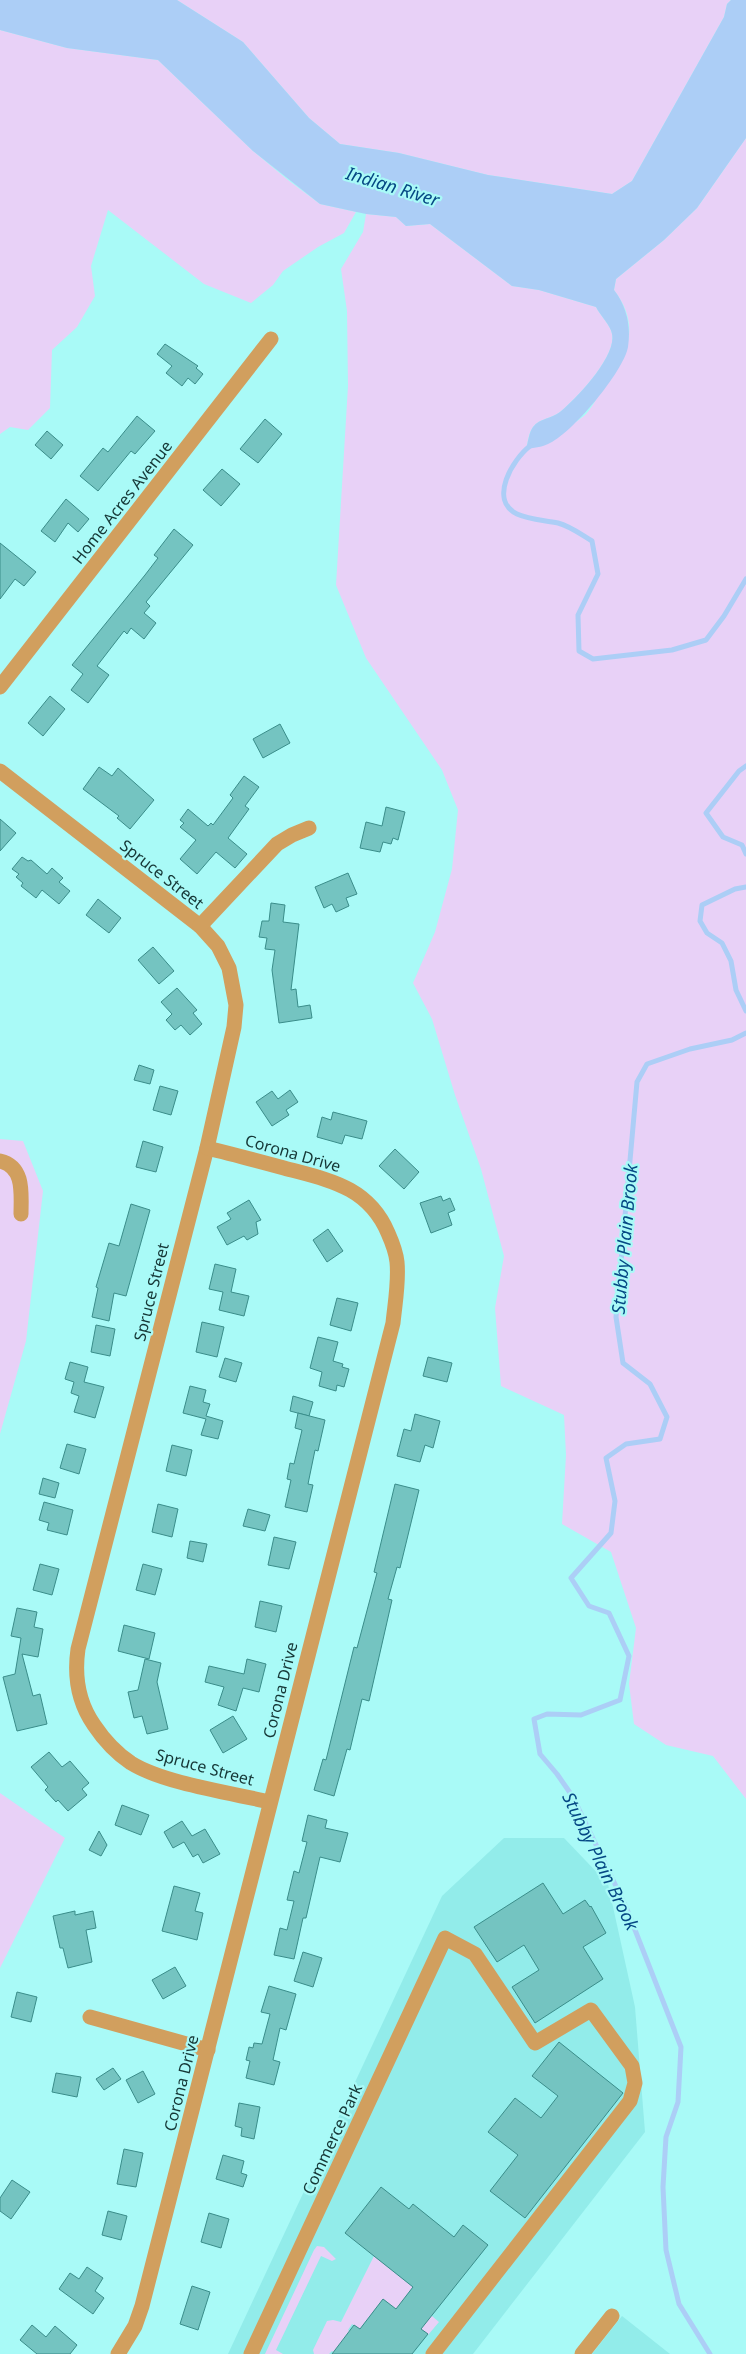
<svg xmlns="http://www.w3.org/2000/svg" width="746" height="2354" font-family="'Noto Sans',sans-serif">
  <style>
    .built { fill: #92ecea }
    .green { fill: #e8d1f7 }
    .water { fill: #accef6 }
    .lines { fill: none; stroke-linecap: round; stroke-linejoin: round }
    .stream { stroke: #accef6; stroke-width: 5 }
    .building { fill: #74c4c1; stroke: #3a8d8a }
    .minor { stroke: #d19f5e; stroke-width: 15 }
    .labels { text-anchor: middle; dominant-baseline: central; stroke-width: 4.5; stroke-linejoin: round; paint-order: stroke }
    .street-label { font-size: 16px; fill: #153736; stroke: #a9faf7 }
    .water-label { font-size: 18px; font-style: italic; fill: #054884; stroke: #a9faf7 }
  </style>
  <rect width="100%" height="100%" fill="#a9faf7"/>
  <g class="built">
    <path d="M504,1838h60l44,46 27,123 10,125 -172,222h-245l214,-458z"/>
    <path d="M622,2316l48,38h-78z"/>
  </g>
  <g class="green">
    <path d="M177,0h554l-4,4 -3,13 -92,164 -20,13 -124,-19 -89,-22 -59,-9 -31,-26 -66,-76z"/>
    <path d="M0,30l67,18 91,12 95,91 35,29 32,24 36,8 -12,21 -26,14 -35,24 -10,14 -22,18 -47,-19 -96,-74 -17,56 4,30 -18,31 -25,23 -2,58 -22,22 -18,-3 -10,7z"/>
    <path d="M746,138v1661l-33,-43 -47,-11 -32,-21 -5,-40 7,-56 -25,-76 -49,-28 4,-69 -2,-40 -63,-29 -6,-78 9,-52 -23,-87 -26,-74 -23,-76 -19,-36 22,-51 17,-63 6,-59 -16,-40 -76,-112 -30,-73 12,-199 -1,-75 -6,-42 22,-37 3,-18 30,3 10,9 24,-2 82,62 27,4 57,17c4,8 15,19 16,27 5,22 -36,65 -52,78 -9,7 -20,6 -27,15 -4,5 -6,16 -6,22 17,-10 42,-21 57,-33 7,-6 12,-18 18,-25 24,-34 41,-63 12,-101l2,-11 48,-39 33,-32z"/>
    <path d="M0,1139l23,2 20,50 -17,150 -26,93z"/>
    <path d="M0,1793l65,45 -65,130z"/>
    <path d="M317,2246l7,1 12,12 -4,2 -11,-5 -45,94 7,4h-18l49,-104z"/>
    <path d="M374,2256l39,31 -6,8 32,27 -11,13 -45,-36 -23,30 -8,-5 -4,6 7,6 -19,18 -4,-3 -3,3h-15l-1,-4 14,-29 6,-1 8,2z"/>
  </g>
  <path class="water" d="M0,0h177l66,42 66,76 31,26 59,9 89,22 124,19 20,-13 92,-164 3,-13 4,-4h15v138l-49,70 -33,32 -48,39 -2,11c13,17 17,36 14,57 -4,24 -57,88 -80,97 -6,3 -15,4 -22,5 2,-6 3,-17 7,-22 7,-9 18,-8 27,-15 16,-13 57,-56 52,-78 -1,-8 -12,-19 -16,-27l-57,-17 -27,-4 -82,-62 -24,2 -10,-9 -30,-3 -46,-10 -67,-53 -95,-91 -91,-12 -67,-18z"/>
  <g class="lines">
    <g class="stream">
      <path d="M530,446c-17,13 -42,54 -13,68 13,6 27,6 41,9 12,3 24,12 34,18l6,33 -20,41 1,36 14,8 79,-9 34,-10 18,-24 22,-37"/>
      <path d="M746,766l-7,5 -33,42 17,24 19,8 4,9"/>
      <path d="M746,887l-11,2 -33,16 -2,16 7,12 15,10 9,18 5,29 10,21"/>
      <path d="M710,2354l-31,-50 -13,-54 -3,-63 3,-50 12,-35 3,-55 -55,-140 -53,-110 -16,-23 -17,-20 -6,-35 13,-5 34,1 39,-15 9,-44 -20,-43 -20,-7 -18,-28 40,-45 4,-32 -9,-43 20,-14 34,-5 7,-22 -17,-33 -27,-21 -7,-46 21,-235 10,-18 43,-15 42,-9 14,-7"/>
    </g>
  </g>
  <g class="building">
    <path d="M165,344l33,22 -2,2 7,6 -8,10 -7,-6 -6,8 -16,-13 6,-7 -15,-12z"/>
    <path d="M137,416l18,15 -20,23 -4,-3 -33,40 -18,-15 23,-28 5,4z"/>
    <path d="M265,419l17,15 -24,29 -18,-14z"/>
    <path d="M47,431l16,14 -12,14 -16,-14z"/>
    <path d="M222,469l18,15 -19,22 -18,-16z"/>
    <path d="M66,499l23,20 -11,13 -10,-9 -13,19 -14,-11z"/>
    <path d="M174,529l19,16 -47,57 4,4 -6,7 12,10 -12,16 -13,-11 -4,6 -3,-3 -27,35 12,9 -21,28 -17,-13 12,-16 -11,-9 73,-90 13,-17 -4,-3z"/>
    <path d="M0,543l36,29 -12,14 -9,-7 -15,20z"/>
    <path d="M50,696l15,13 -22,27 -15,-13z"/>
    <path d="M280,724l10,19 -27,15 -10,-19z"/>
    <path d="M99,767l13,9 6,-8 36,32 -24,29 -13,-11 2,-2 -36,-27z"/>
    <path d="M244,776l15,11 -14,19 4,3 -21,29 19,16 -12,14 -19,-16 -19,22 -17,-15 16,-19 -16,-13 4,-4 -4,-3 8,-11 20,17 3,-3 2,2 20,-27 -3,-3z"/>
    <path d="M386,807l19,5 -7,28 -5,-2 -2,6 -8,-2 -3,10 -20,-4 6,-26 16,4z"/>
    <path d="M0,819l16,14 -16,18z"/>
    <path d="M22,857l6,4 3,-1 16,14 5,-6 11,10 -4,4 11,9 -11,13 -17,-14 -6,8 -15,-12 2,-3 -7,-6 3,-3 -7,-5z"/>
    <path d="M348,873l9,21 -11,4 3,8 -13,6 -4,-8 -8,4 -9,-21z"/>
    <path d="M98,899l23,19 -12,15 -23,-18z"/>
    <path d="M271,903l14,2 -2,17 16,2 -8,66 5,-1 2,18 12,-2 2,13 -33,5 -7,-53 3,-20 -10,-1 2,-11 -8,-1 3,-16h7z"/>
    <path d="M153,947l21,24 -15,13 -21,-24z"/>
    <path d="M177,988l20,22 -4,3 9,11 -12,11 -9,-10 -6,5 -9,-10 6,-6 -11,-12z"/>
    <path d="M139,1065l15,5 -4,14 -16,-4z"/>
    <path d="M160,1086l18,5 -7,24 -18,-5z"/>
    <path d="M290,1090l8,12 -12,8 3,5 -17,11 -16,-24 16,-11 6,8z"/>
    <path d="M333,1112l34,9 -5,18 -17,-4 -3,9 -25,-7 5,-20 9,3z"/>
    <path d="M143,1141l20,6 -7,25 -20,-5z"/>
    <path d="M395,1149l24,23 -15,17 -25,-23z"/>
    <path d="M441,1196l2,5 7,-3 5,12 -7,3 4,12 -21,8 -11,-30z"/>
    <path d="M249,1200l12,20 -5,2 2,12 -11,6 -3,-4 -17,9 -10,-18 14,-8 -4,-6z"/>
    <path d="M131,1204l19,6 -24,86 -12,-3 -5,28 -17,-4 6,-29 -2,-1 13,-44 10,3z"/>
    <path d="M328,1229l15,22 -16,11 -14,-22z"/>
    <path d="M215,1264l21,5 -5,23 18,4 -5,20 -25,-6 4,-18 -14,-3z"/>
    <path d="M337,1298l21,5 -7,28 -21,-6z"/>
    <path d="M202,1322l22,5 -7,30 -21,-5z"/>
    <path d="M96,1325l19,4 -5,27 -19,-4z"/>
    <path d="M318,1337l20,5 -5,19 10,3 -1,3 7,2 -5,18 -7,-2 -1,6 -17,-5 3,-14 -12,-4z"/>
    <path d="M428,1357l24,6 -5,19 -24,-6z"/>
    <path d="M225,1358l17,5 -6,19 -17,-5z"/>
    <path d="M70,1362l18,5 -4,15 20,5 -9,31 -21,-6 5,-16 -8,-3 3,-11 -9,-3z"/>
    <path d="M190,1386l16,4 -3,12 7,2 -4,12 17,5 -5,18 -17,-4 5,-16 -23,-6z"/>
    <path d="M293,1396l20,6 -4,14 -19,-5z"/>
    <path d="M298,1413l27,7 -7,31 -3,-1 -7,34 5,1 -6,27 -22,-5 6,-27 -4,-1 3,-16 4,1 8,-34 -7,-2z"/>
    <path d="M415,1414l25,7 -7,27 -8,-3 -5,17 -23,-6 7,-27 7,2z"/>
    <path d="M67,1444l19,5 -7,25 -19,-6z"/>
    <path d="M172,1445l20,5 -6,26 -20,-5z"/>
    <path d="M43,1478l16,5 -4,15 -16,-4z"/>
    <path d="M395,1484l24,6 -19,78 -3,-1 -9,32 4,1 -23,101 -7,-2 -12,51 -3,-1 -13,47 -20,-6 9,-31 3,1 28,-113 3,1 20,-75 -3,-1z"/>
    <path d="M44,1502l29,8 -6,25 -20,-5 2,-7 -10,-3z"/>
    <path d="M158,1504l20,5 -6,28 -20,-5z"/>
    <path d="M248,1509l22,6 -5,16 -22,-5z"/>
    <path d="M274,1537l22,5 -7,27 -21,-4z"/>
    <path d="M190,1541l17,3 -4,18 -16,-4z"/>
    <path d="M40,1564l19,5 -7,26 -19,-5z"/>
    <path d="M143,1564l19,5 -7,26 -19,-5z"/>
    <path d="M260,1601l22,5 -6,26 -21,-5z"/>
    <path d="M17,1608l20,4 -3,15 9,2 -5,28 -16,-3 11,42 7,-2 7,30 -30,7 -14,-54 12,-3 6,-36 -10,-2z"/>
    <path d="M124,1625l31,8 -6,26 -31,-8z"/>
    <path d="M145,1659l16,4 -4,19 11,47 -21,5 -5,-18 -8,2 -6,-26 10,-2z"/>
    <path d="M247,1659l19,5 -7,28 -16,-4 -7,23 -18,-6 6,-18 -19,-5 4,-16 35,8z"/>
    <path d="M233,1716l14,23 -24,14 -13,-23z"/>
    <path d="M49,1752l13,15 8,-6 19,22 -7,6 5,6 -19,16 -10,-11 -2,2 -11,-12 3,-3 -17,-20z"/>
    <path d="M122,1805l27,10 -8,20 -26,-10z"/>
    <path d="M308,1815l19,5 -2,8 23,5 -8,29 -20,-5 -14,61h-3l-9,41 -20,-4 6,-27 7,2 7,-29 -7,-1 7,-29 5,2 8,-31 -5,-1z"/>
    <path d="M182,1821l10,15 13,-7 15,25 -17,9 -5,-9 -5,3 -9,-15 -11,6 -9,-16z"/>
    <path d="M99,1831l8,14 -6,11 -12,-6z"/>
    <path d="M543,1883l20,31 22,-14 5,7 1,-1 15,27 -23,14 20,32 -68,44 -23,-36 27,-17 -15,-25 -27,17 -23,-35z"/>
    <path d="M174,1886l26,7 -5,18 8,2 -6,27 -35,-9z"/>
    <path d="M75,1911v4l18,-4 3,17 -10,2 6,32 -24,6 -5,-20h-3l-7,-32z"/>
    <path d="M303,1952l19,6 -9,29 -19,-6z"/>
    <path d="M175,1967l11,19 -23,13 -11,-19z"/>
    <path d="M269,1986l27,8 -10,36 -6,-2 -7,32 7,2 -6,23 -28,-7 4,-17 -4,-1 3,-13 4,1 1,-5 8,1 8,-30 -9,-2z"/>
    <path d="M17,1992l20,5 -6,25 -20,-5z"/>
    <path d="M559,2042l64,51 -98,125 -35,-27 28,-36 -30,-23 27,-34 26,20 17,-22 -26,-20z"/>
    <path d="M113,2068l8,11 -17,11 -8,-11z"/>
    <path d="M143,2071l12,23 -17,9 -12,-23z"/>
    <path d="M56,2073l25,4 -4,20 -25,-5z"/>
    <path d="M239,2103l21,4 -6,32 -13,-3 1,-8 -7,-2z"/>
    <path d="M124,2149l19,4 -7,34 -19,-3z"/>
    <path d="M223,2155l21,6 -3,12 6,2 -4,12 -27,-8z"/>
    <path d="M12,2180l18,12 -19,27 -11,-8v-13z"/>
    <path d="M381,2187l28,22 4,-5 41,33 9,-12 25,20 -67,84 7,5 -16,20h-80l22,-29 6,4 23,-30 13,10 17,-22 -68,-54z"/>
    <path d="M108,2211l19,5 -6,24 -19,-5z"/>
    <path d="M209,2213l20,6 -8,29 -20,-6z"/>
    <path d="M87,2267l16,11 -8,13 9,7 -11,16 -34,-25 11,-16 9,6z"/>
    <path d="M192,2286l18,6 -12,38 -18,-6z"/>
    <path d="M32,2325l14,12 9,-11 22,19 -7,9h-33l-17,-14z"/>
  </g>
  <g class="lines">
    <g class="minor">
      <path d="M0,687l271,-348"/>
      <path d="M0,771l200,155 18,20 11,22 7,37 -2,22 -27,121 -129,501c-4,28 0,53 16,76 10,15 22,28 37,38 32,20 100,30 139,39"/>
      <path d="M200,926l77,-82 15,-9 17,-7"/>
      <path d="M0,1161c25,6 21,33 21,53"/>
      <path d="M90,2017l118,33"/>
      <path d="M118,2354l17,-28 7,-20 251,-983c2,-20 6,-41 4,-61 -1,-10 -5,-20 -9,-29 -20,-47 -60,-53 -104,-65 -26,-7 -52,-14 -77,-20"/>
      <path d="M251,2354l194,-416 30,16 60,89 56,-33 41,56 3,17 -5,18 -197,253"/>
      <path d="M582,2354l30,-38"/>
    </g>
  </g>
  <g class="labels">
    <g class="street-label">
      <text transform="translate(122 502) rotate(-52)">Home Acres Avenue</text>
      <text transform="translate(162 874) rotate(38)">Spruce Street</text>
      <text transform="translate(293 1153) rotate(16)">Corona Drive</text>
      <text transform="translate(151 1292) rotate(-76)">Spruce Street</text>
      <text transform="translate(280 1690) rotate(-76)">Corona Drive</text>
      <text transform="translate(205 1767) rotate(15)">Spruce Street</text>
      <text transform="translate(181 2083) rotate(-76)">Corona Drive</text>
      <text transform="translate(332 2139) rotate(-65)">Commerce Park</text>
    </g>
    <g class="water-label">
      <text transform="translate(393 186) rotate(17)">Indian River</text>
      <text transform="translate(624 1239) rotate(-85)">Stubby Plain Brook</text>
      <text transform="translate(601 1861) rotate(64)">Stubby Plain Brook</text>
    </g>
  </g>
</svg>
